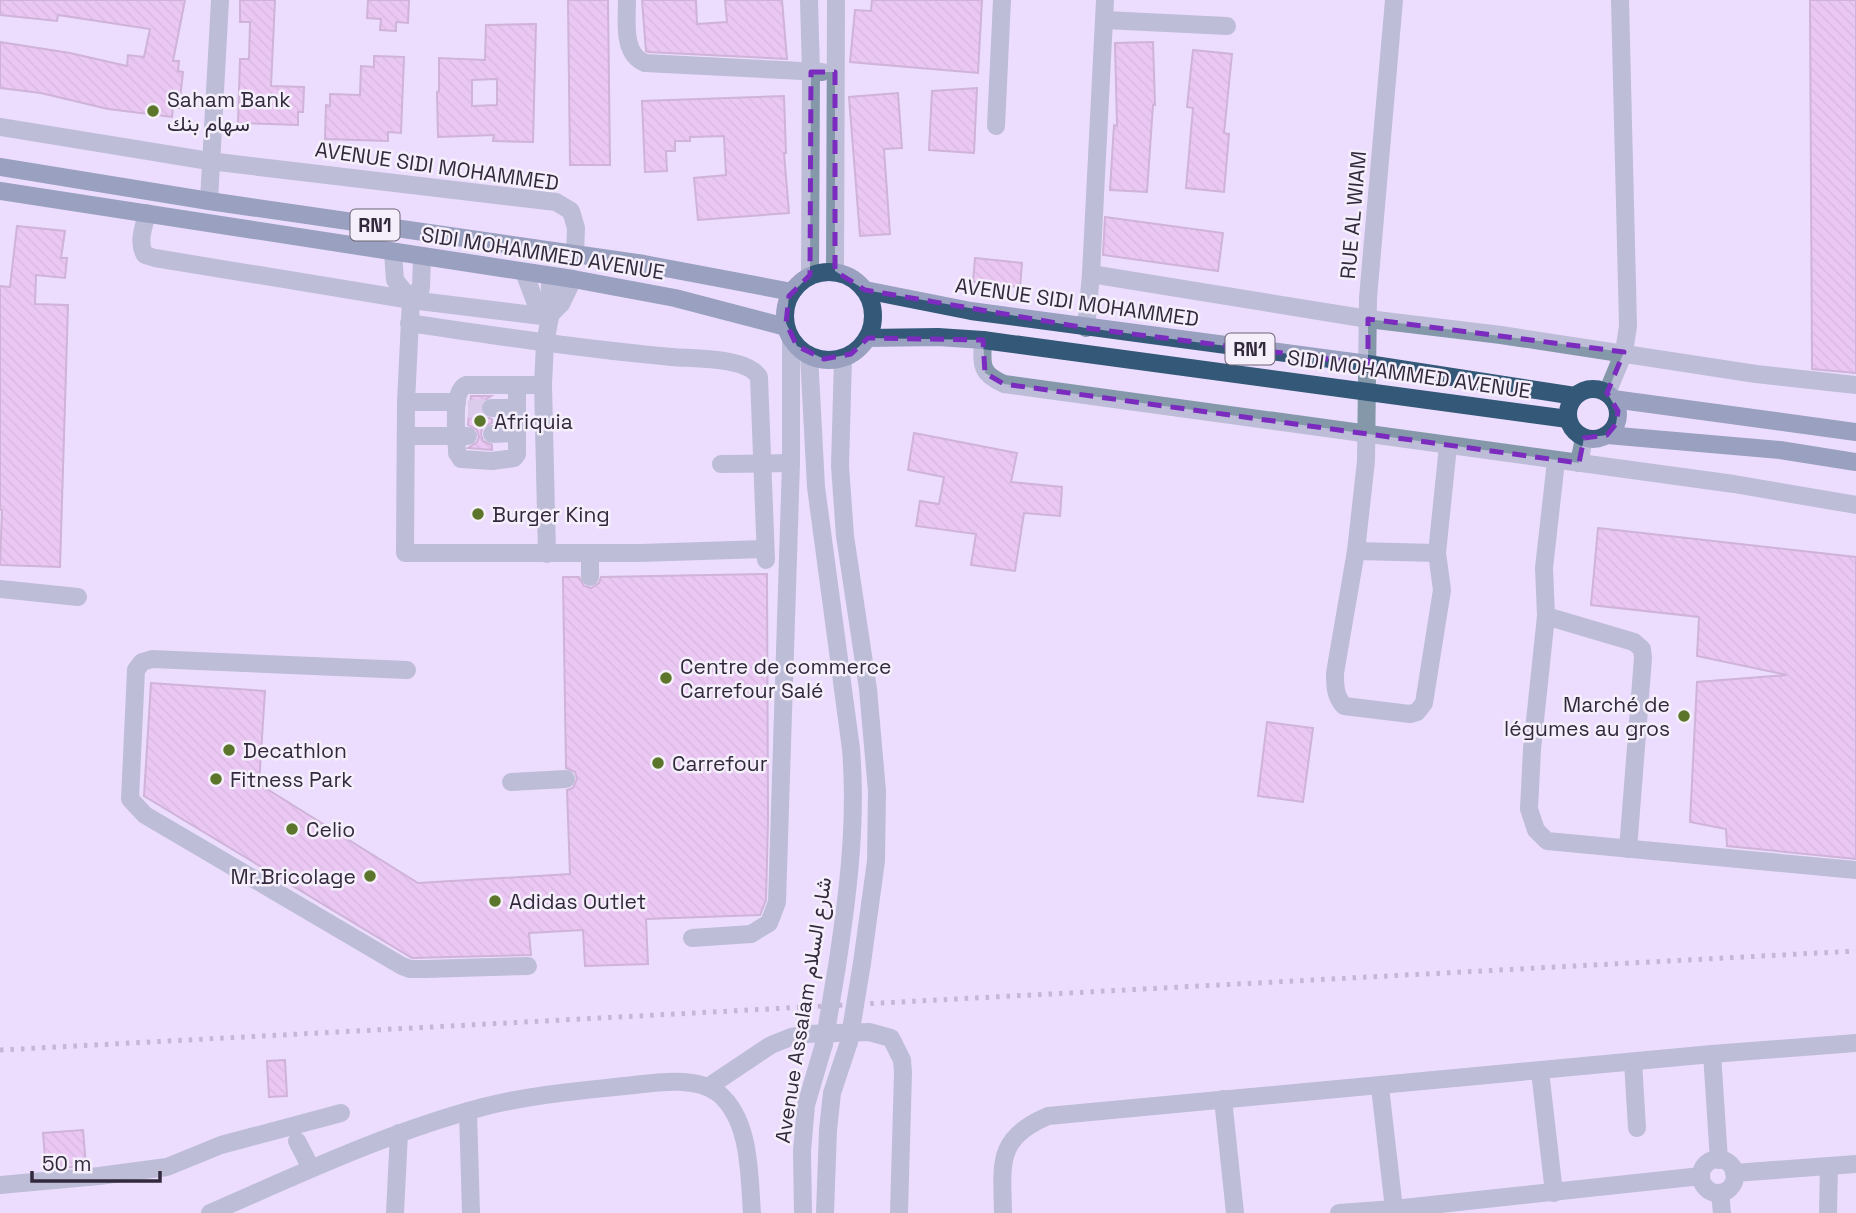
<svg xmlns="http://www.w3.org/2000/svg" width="1856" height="1213" font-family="'Space Grotesk',Vazirmatn,sans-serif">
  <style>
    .building { fill: url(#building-back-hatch); stroke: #aa80aa; stroke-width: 2; fill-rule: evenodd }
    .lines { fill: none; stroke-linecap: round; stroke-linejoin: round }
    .minor-tunnel { stroke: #c7b9d7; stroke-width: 18; stroke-dasharray: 18 9; stroke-linecap: butt }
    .minor { stroke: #8498aa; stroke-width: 18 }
    .major { stroke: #345877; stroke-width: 18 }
    .rail { stroke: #9387a2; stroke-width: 5; stroke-dasharray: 3.5 7; stroke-linecap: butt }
    .minor-bridge { stroke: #8498aa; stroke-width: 18 }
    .marked { fill: none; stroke: #7b2cbf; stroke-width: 5; stroke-dasharray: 14 9; stroke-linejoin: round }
    .poi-dot { fill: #5b762a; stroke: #f4effa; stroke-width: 2.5 }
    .labels { text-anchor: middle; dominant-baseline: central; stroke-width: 5; stroke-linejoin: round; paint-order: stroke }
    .shield { fill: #f4effa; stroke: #6d6476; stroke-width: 2 }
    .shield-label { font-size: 19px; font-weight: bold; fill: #33293d }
    .poi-label { font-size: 21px; fill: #33293d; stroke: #f4effa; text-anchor: start }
    .street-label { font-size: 21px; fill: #33293d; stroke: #f4effa }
  </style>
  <defs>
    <pattern id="building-back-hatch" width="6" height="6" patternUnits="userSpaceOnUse" patternTransform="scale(1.75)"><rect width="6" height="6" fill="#e8ade8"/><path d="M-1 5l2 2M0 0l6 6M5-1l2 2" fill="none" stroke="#c795c8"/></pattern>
  </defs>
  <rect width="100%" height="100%" fill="#ecddfe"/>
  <g class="building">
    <path d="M0,0h185l-12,61h6l-1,10 5,1 -4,36 -6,-1 -1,10 -64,-8 -67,-16 -41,-5v-46l70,11 57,13 1,-11 16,2 6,-28 -92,-14 -1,6 -57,-6z"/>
    <path d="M240,0h35l-4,86 33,1 -1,25h-5v13l-60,-2 2,-64h9l1,-37h-10z"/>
    <path d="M368,0h41l-1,23 -12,-1v9l-16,-1 1,-11 -14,-1z"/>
    <path d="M568,0h40l2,165h-40z"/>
    <path d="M642,0h54l1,24 30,-2 -2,-22h57l5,59 -139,-7 -2,-1z"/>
    <path d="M872,0h110l-4,73 -128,-11 5,-52 16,1z"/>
    <path d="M1810,0h46v373l-44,-4z"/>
    <path d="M536,24l-3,118 -40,-1 1,-6 -56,2 -1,-45 2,-1v-33l46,2 1,-35zM497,79v26l-25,1v-26z"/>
    <path d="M1153,42l2,63h-2l-6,87 -37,-2 4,-65 3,1 -2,-83z"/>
    <path d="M1193,50l39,4 -8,79 5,1 -5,58 -38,-4 7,-80 -6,-1z"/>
    <path d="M374,56l30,1 -3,76 -13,-1v9l-63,-2 1,-34 4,1v-12l30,1 1,-29 13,1z"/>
    <path d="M977,88l-3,65 -45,-3 3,-59z"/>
    <path d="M898,93l4,55 -18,1 6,85 -30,2 -11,-139z"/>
    <path d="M784,96l2,57h-2l5,60 -91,7 -4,-42 32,-3 -2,-39 -34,1v4h-15v10h-9l1,20 -22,1 -3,-71z"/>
    <path d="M1105,217l118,16 -5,38 -115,-16z"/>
    <path d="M17,226l48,5 -4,27h6l-2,20 -29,-3 -1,29 33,1 -8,262 -60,-2 2,-55h-2v-224l10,1z"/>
    <path d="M975,258l47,5 -2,24 -47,-5z"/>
    <path d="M471,396h20l-9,6 -2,7 5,8 7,2v4l-10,5 -1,6 2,7 9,4v5l-24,-2 9,-6 2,-5 -2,-7 -9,-5z"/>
    <path d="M914,433l103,20 -6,29 51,5 -2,29 -36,-3 -9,58 -44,-6 5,-31 -60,-8 4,-25 19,3 5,-27 -36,-7z"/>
    <path d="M1598,528l258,29v302l-129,-13 -1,-17 -36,-7 7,-140 90,-7 -90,-19 2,-39 -108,-12z"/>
    <path d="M767,574l1,246 -2,80 -6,15 -114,4 2,45 -63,2 -2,-36 -54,3 2,22 -119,3 -268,-162 7,-113 114,8 -6,93 159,99 152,-9 -3,-84 6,-2 4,-9 -2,-7 -9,-4 -3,-191h16l5,9 7,2 8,-5 2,-6z"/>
    <path d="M1267,722l46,6 -10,74 -45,-6z"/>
    <path d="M285,1060l2,36 -18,1 -2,-36z"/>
    <path d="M83,1130l3,36 -40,3 -3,-36z"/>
  </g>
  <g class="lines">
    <path class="minor-tunnel" d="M468,409l23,-1"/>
    <g class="minor">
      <path d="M627,0c0,21 -5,54 18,63l177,9"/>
      <path d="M809,0l2,72 -1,204"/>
      <path d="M1394,0l-26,298 -2,163 -10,90 -21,122c0,13 0,23 9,33l66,8 7,-2 7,-9 18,-113 -5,-37 11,-107"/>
      <path d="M1105,20l122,6"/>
      <path d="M996,126l6,-126"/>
      <path d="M0,127l209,34 347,41 15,9 5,17 -1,28"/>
      <path d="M209,201l11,-201"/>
      <path d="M147,213c-3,14 -10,29 -2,42l10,3 256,42 139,17"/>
      <path d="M393,252l2,28 16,20 -5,102 -1,151h235l125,-4"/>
      <path d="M524,272l11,29 15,14 11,-11 12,-25"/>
      <path d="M835,272l1,-272"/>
      <path d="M1091,274l277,45 133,16 255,39 100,11"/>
      <path d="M410,298l11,-10 1,-32"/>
      <path d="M409,323c88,13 175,26 263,34 22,2 75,0 87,20l7,183"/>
      <path d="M1086,328l5,-54 14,-274"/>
      <path d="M983,340c-1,24 -4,33 21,44l730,100 122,21"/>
      <path d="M809,355l7,132 35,262c6,73 -3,145 -14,217"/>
      <path d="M843,358l-3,108 5,70 23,153 9,102 -1,70 -14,102"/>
      <path d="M517,385v69l-3,4 -22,3 -31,-2 -4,-6c0,-15 -6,-62 9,-68h77"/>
      <path d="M1607,393l17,-41 4,-26 -8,-326"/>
      <path d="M406,402h51"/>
      <path d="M491,408h26"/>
      <path d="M492,434l25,-1"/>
      <path d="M406,436h62"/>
      <path d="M1556,461l-12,107 2,48 88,26 8,7 1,9 -15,191"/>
      <path d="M1579,463l5,-25"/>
      <path d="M721,464l70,-1"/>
      <path d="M1356,551l81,2"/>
      <path d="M590,553v24"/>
      <path d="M547,554l-4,-169 2,-42 5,-26v-41"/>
      <path d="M0,589l78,8"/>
      <path d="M1546,616l-14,133 -3,60 7,21 11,11 309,29"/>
      <path d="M407,670l-255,-11 -10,3 -6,8 -6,129 15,16 257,151 8,3h15l103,-3"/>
      <path d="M511,782l55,-3"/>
      <path d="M692,938l59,-4 18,-11 8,-21 14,-439v-124"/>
      <path d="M1712,1054l7,106"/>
      <path d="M1633,1062l4,66"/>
      <path d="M1540,1071l14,122"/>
      <path d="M708,1087l63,-42 20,-8 15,-3 63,-2 22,6 11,22 1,13 -4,140"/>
      <path d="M1380,1087l14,122"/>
      <path d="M1223,1099l12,114"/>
      <path d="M468,1111l3,102"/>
      <path d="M297,1141l14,27"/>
      <circle cx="1718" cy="1176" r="17"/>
      <path d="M1734,1173l122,-9"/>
      <path d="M0,1185l99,-9 68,-9 54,-22 120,-32"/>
      <path d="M1720,1193l2,20"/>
      <path d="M210,1213c90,-39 178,-81 273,-106 46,-12 95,-16 142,-21 28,-3 69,-11 93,7 33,27 31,82 34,120"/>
      <path d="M395,1213l4,-80"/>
      <path d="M803,1213l-1,-62 4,-46 18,-61"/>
      <path d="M825,1213l3,-83 4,-37 17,-51"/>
      <path d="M1003,1213c-1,-50 -7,-75 45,-97l664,-62 144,-11"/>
      <path d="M1339,1213l55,-4 307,-33"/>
      <path d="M1828,1213l1,-47"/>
    </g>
    <g class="major">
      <path d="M0,167l209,34 435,63 148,28"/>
      <path d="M0,191l573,88 102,19 111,29"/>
      <circle cx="829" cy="316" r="44"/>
      <path d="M865,290l106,21 397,53 207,32"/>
      <path d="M867,338l71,-1 45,3 585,79"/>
      <circle cx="1593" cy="414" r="25"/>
      <path d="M1613,399l243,33"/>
      <path d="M1607,435l173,15 76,12"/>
    </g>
    <path class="rail" d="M0,1050l1856,-99"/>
    <g class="minor-bridge">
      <path d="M849,1042l13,-79"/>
      <path d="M824,1044l13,-78"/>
    </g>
  </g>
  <path d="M0 0H1856V1213H0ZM811,72h24v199l30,19 221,38 282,36v-45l256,33 -17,41 11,18 -2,13 -9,11 -23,3 -5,25 -575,-79 -19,-11 -2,-33 -115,-2 -17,16 -27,5 -27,-13 -11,-23 3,-27 21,-21z" fill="#ecddfe" fill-opacity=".55" fill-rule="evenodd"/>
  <path class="marked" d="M811,72h24v199l30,19 221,38 282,36v-45l256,33 -17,41 11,18 -2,13 -9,11 -23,3 -5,25 -575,-79 -19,-11 -2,-33 -115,-2 -17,16 -27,5 -27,-13 -11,-23 3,-27 21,-21z"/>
  <g class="poi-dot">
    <circle cx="153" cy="111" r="7"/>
    <circle cx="480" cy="421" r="7"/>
    <circle cx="478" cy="514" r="7"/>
    <circle cx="666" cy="678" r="7"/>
    <circle cx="1684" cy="716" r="7"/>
    <circle cx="229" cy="750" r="7"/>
    <circle cx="658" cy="763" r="7"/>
    <circle cx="216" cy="779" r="7"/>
    <circle cx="292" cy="829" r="7"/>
    <circle cx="370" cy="876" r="7"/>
    <circle cx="495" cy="901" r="7"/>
  </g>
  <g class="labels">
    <g class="shield">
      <rect x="350.5" y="209.5" width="49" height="31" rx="5"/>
      <rect x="1225.5" y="333.5" width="49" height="31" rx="5"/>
    </g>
    <g class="shield-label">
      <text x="375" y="225">RN1</text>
      <text x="1250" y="349">RN1</text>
    </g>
    <g class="poi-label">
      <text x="167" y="99">Saham Bank<tspan x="167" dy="24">سهام بنك</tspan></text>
      <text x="494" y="421">Afriquia</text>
      <text x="492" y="514">Burger King</text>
      <text x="680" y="666">Centre de commerce<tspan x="680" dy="24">Carrefour Salé</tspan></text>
      <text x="1670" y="704" text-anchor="end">Marché de<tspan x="1670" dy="24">légumes au gros</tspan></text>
      <text x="243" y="750">Decathlon</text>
      <text x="672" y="763">Carrefour</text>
      <text x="230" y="779">Fitness Park</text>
      <text x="306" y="829">Celio</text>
      <text x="356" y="876" text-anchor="end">Mr.Bricolage</text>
      <text x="509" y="901">Adidas Outlet</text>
    </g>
    <g class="street-label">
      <text transform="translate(437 166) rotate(8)">AVENUE SIDI MOHAMMED</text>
      <text transform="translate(1353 215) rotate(-85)">RUE AL WIAM</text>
      <text transform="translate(543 253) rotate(9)">SIDI MOHAMMED AVENUE</text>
      <text transform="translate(1077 302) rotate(8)">AVENUE SIDI MOHAMMED</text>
      <text transform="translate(1409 374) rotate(8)">SIDI MOHAMMED AVENUE</text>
      <text transform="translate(803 1010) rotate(-81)">Avenue Assalam شارع السلام</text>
    </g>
  </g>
  <path d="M32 1171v10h128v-10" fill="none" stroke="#33293d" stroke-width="3.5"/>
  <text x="42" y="1171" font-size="21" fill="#33293d" stroke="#f4effa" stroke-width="5" paint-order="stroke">50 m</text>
</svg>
